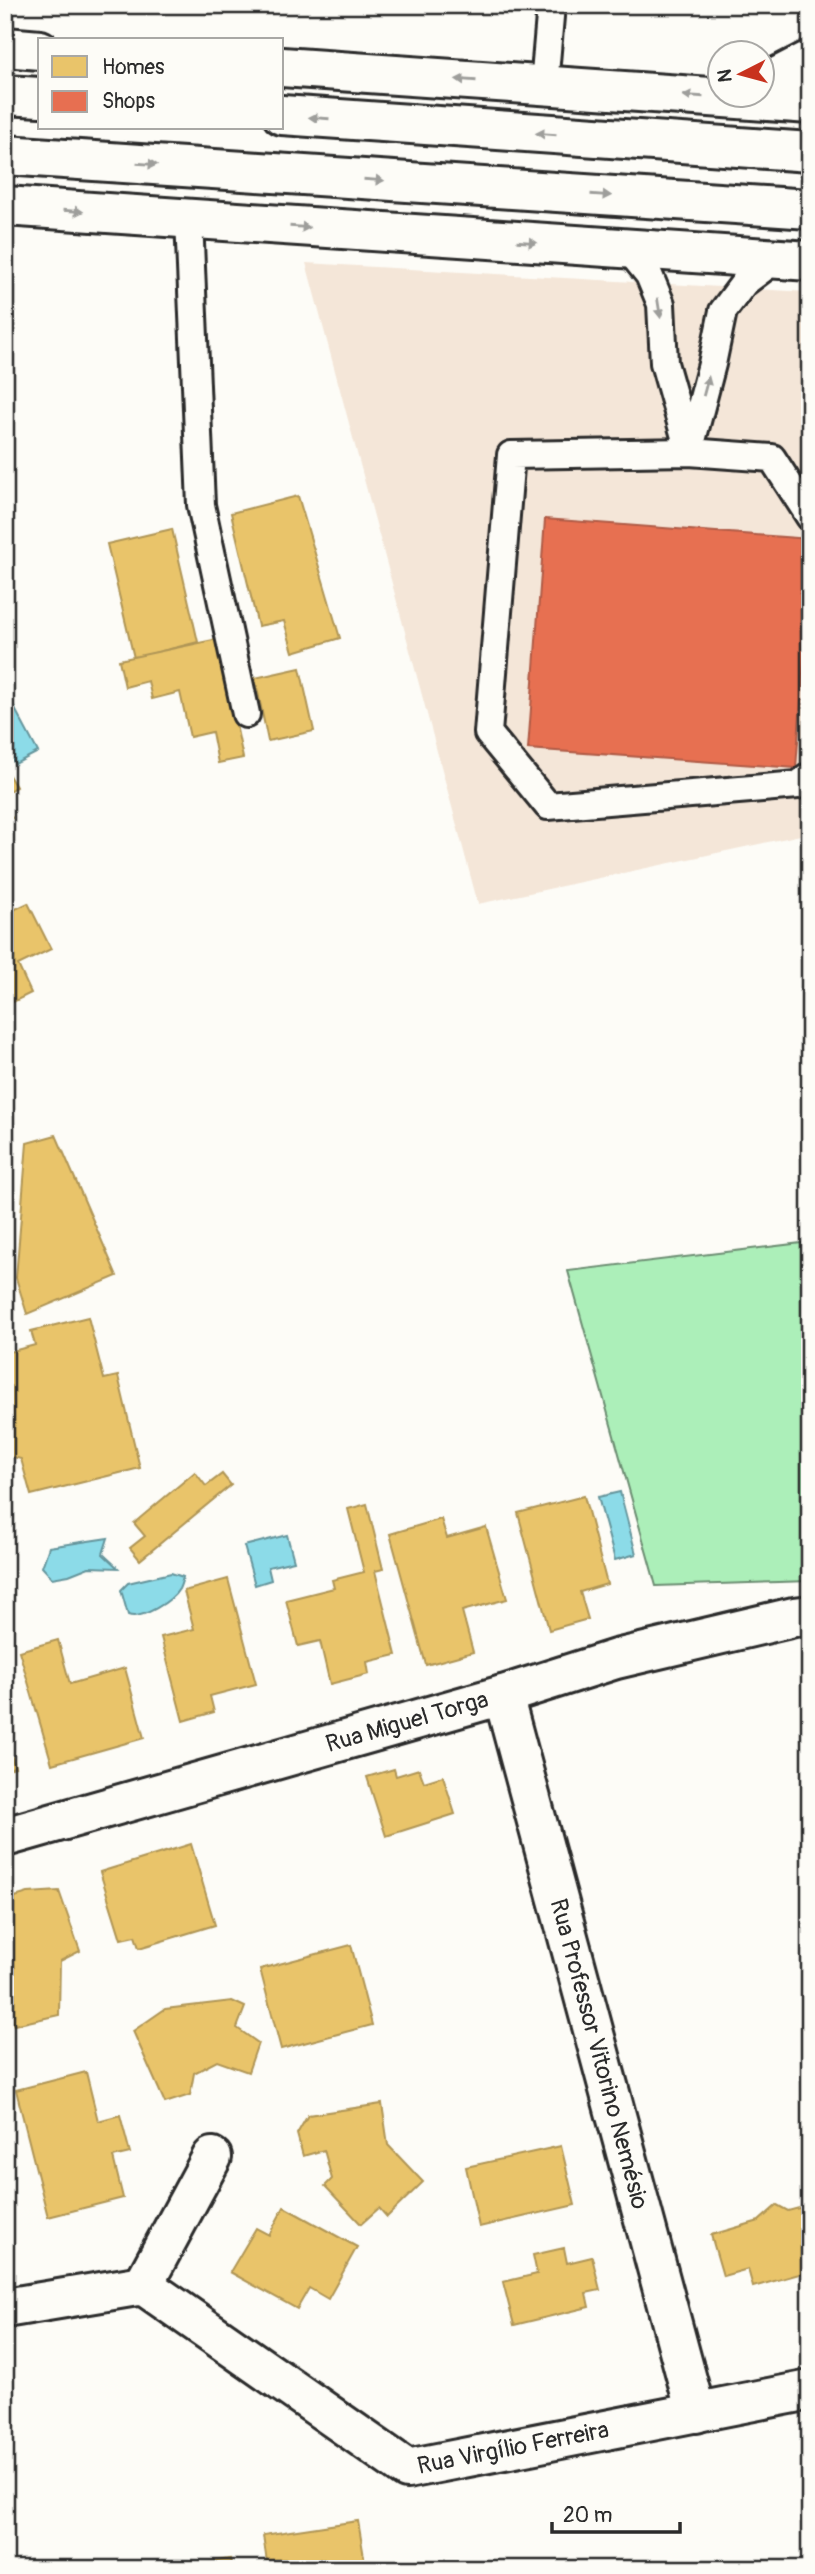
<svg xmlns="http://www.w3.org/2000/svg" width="815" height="2574" font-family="Pangolin,sans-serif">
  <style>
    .built { fill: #f4e6d8 }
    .green { fill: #acefb9; stroke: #6c8d72; stroke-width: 2 }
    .water { fill: #8cdbe8; stroke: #65959c; stroke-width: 2 }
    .homes { fill: #e9c46a; stroke: #b09657; stroke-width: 2 }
    .shops { fill: #e76f51; stroke: #af5b46; stroke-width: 2 }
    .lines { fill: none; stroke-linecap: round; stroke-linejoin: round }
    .lane-casing { stroke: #2b2b2b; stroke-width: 32 }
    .street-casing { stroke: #2b2b2b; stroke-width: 44 }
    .primary-casing { stroke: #2b2b2b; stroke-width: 44 }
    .lane { stroke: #fdfcf7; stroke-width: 26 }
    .street { stroke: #fdfcf7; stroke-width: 38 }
    .primary { stroke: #fdfcf7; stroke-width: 38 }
    .oneway { fill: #9e9e9b }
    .labels { text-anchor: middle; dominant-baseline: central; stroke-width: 7; stroke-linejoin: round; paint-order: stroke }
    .street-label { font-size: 24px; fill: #2b2b2b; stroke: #fdfcf7 }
  </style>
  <rect width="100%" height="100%" fill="#fdfcf7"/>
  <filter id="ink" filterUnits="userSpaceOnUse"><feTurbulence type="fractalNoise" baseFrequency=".0143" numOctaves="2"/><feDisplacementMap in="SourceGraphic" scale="14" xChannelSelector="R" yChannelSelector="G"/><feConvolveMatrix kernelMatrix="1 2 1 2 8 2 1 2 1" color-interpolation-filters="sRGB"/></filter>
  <g filter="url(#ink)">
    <path class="built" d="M306,263l501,29 3,12v529l-332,71z"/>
    <path class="green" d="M810,1242v339l-154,5 -88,-315z"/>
    <g class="water">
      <path d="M7,694l31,58 -23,12 -10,-16v-53z"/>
      <path d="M620,1492l16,62 -21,6 -17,-63z"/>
      <path d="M287,1535l7,26 -26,6 3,13 -16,5 -11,-39z"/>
      <path d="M108,1538l-5,16 15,14 -29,-1 -20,8 -17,3 -10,-11 7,-20z"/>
      <path d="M171,1573l12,4c-1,4 -2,8 -4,12 -7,12 -37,31 -51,26l-7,-25 7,-7z"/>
    </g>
    <g class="homes">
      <path d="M298,496l42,142 -47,14 -9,-31 -26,5 -27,-113z"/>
      <path d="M172,529l26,113 -64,16 -27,-114z"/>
      <path d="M218,639l25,119 -25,5 -6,-31 -22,5 -10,-45 -28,7 -4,-18 -23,6 -6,-27z"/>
      <path d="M300,668l14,63 -46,10 -13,-63z"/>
      <path d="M5,769l11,18 -11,6z"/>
      <path d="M5,807l7,11 -7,4z"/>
      <path d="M28,903l23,46 -33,16 13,28 -26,13v-92z"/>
      <path d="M56,1135l61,141 -90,38 -11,-36 11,-135z"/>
      <path d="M88,1317l16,62 14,-3 22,92 -109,27 -10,-36 -12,-3 -4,-31 8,-6 -8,-34v-32l30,-8 -4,-14z"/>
      <path d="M195,1472l11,14 16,-12 9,11 -91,75 -10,-12 15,-12 -11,-13z"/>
      <path d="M584,1496l23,88 -27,8 8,27 -39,11 -31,-117z"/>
      <path d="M367,1504l16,65 -8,2 21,84 -29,7 2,12 -39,10 -10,-43 -22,5 -12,-46 48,-12 -2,-8 32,-8 -16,-63z"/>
      <path d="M441,1519l6,19 39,-11 21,72 -45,12 11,41 -47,13 -36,-131z"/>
      <path d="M228,1579l28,105 -46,12 4,16 -31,9 -22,-84 33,-8 -10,-38z"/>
      <path d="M58,1640l12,44 55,-16 19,70 -92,26 -33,-113z"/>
      <path d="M5,1733l10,34 -10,3z"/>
      <path d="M394,1769l2,7 23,-7 5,13 19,-6 12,38 -69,22 -19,-59z"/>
      <path d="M191,1844l24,81 -76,23 -4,-12 -14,3 -21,-67z"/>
      <path d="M59,1891l21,60 -20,10 -1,54 -45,10 -9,-20v-105l23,-7z"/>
      <path d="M351,1945l21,80 -91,24 -21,-80z"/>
      <path d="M232,2001l13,6 -8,21 21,15 -10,29 -31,-11 -23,12 -4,22 -25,8 -32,-72 32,-22z"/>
      <path d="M86,2072l12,49 22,-6 10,38 -17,4 10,41 -75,19 -32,-127z"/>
      <path d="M382,2104l6,41 35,37 -36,35 -8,-9 -18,16 -36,-38 7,-7 -8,-29 -21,6 -6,-22 11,-19z"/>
      <path d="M561,2146l14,59 -96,22 -13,-60z"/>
      <path d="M777,2205l11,6 22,-6v66l-57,16 -5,-18 -25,7 -12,-41 48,-14z"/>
      <path d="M284,2207l73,40 -29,52 -19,-11 -12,21 -67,-37 26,-44 13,7z"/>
      <path d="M564,2248l3,15 25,-6 8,33 -14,3 3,14 -75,18 -11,-43 34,-8 -4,-19z"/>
      <path d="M810,2480v51l-9,-50z"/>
      <path d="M358,2521l8,48h-98l-5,-34z"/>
      <path d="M230,2559l2,10h-64z"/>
    </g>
    <path class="shops" d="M545,519l265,20v40l-14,189 -268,-19z"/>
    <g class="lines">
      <g class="lane-casing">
        <g id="lane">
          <path d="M544,85l7,-80"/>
          <path d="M189,219l12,286 45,209"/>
          <path d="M628,249l21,26 12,29 3,59 25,88"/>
          <path d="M689,452l23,-88 11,-53 21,-28 33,-25"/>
          <path d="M810,517l-38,-59 -83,-6 -178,3 -23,278 60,73 250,-21 12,-9"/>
        </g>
      </g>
      <g class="street-casing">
        <g id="street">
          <path d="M5,47l35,3"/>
          <path d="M282,67l528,37"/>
          <path d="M762,85l48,-25"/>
          <path d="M5,206l805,55"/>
          <path d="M503,1695l193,718"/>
          <path d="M5,1837l498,-142 113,-36 178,-42 16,-2"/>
          <path d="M143,2285l69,-128"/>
          <path d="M5,2308l138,-23 264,184 403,-79"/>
        </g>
      </g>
      <g class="primary-casing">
        <g id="primary">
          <path d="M5,95l35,2"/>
          <path d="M282,115l528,37"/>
          <path d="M5,155l805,54"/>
        </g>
      </g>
      <use href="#lane" class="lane"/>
      <use href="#street" class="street"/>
      <use href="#primary" class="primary"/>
    </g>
    <defs><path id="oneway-solid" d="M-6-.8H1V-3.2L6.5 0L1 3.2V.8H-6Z" transform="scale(1.75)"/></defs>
    <g class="oneway">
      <use href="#oneway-solid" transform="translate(466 80) rotate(-176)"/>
      <use href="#oneway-solid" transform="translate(693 96) rotate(-176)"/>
      <use href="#oneway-solid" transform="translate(319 118) rotate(-176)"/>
      <use href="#oneway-solid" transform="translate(546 134) rotate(-176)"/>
      <use href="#oneway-solid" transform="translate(147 164) rotate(4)"/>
      <use href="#oneway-solid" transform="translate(374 180) rotate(4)"/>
      <use href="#oneway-solid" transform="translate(601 195) rotate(4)"/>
      <use href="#oneway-solid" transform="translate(73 211) rotate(4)"/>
      <use href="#oneway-solid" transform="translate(300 227) rotate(4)"/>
      <use href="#oneway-solid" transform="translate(527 242) rotate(4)"/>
      <use href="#oneway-solid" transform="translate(659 308) rotate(81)"/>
      <use href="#oneway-solid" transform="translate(706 386) rotate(-75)"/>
    </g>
  </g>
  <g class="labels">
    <g class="street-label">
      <text transform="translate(407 1722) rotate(-16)">Rua Miguel Torga</text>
      <text transform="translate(599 2054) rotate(75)">Rua Professor Vitorino Nemésio</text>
      <text transform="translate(513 2448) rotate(-11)">Rua Virgílio Ferreira</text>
    </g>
  </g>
  <rect width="815" height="2574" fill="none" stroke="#fdfcf7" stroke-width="28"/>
  <rect x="14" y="14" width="787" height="2546" fill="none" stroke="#2b2b2b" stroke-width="2.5" filter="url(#ink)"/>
  <rect x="38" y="38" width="245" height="91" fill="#fdfcf7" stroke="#a9a8a5" stroke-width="2"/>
  <rect x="52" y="56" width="35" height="21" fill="#e9c46a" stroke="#a9a8a5" stroke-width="2"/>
  <text x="102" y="74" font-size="21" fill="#2b2b2b">Homes</text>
  <rect x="52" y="91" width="35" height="21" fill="#e76f51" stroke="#a9a8a5" stroke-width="2"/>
  <text x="102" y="108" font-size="21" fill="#2b2b2b">Shops</text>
  <g transform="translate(741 74) rotate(264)"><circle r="33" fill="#fdfcf7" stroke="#a9a8a5" stroke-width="2"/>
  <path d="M0-5L12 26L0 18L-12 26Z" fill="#c8321e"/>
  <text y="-10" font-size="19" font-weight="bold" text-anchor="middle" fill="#2b2b2b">N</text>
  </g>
  <path d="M552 2522v10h128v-10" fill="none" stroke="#2b2b2b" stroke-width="3.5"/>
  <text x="563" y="2522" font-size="21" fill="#2b2b2b" stroke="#fdfcf7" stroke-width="5" paint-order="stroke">20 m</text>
</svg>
